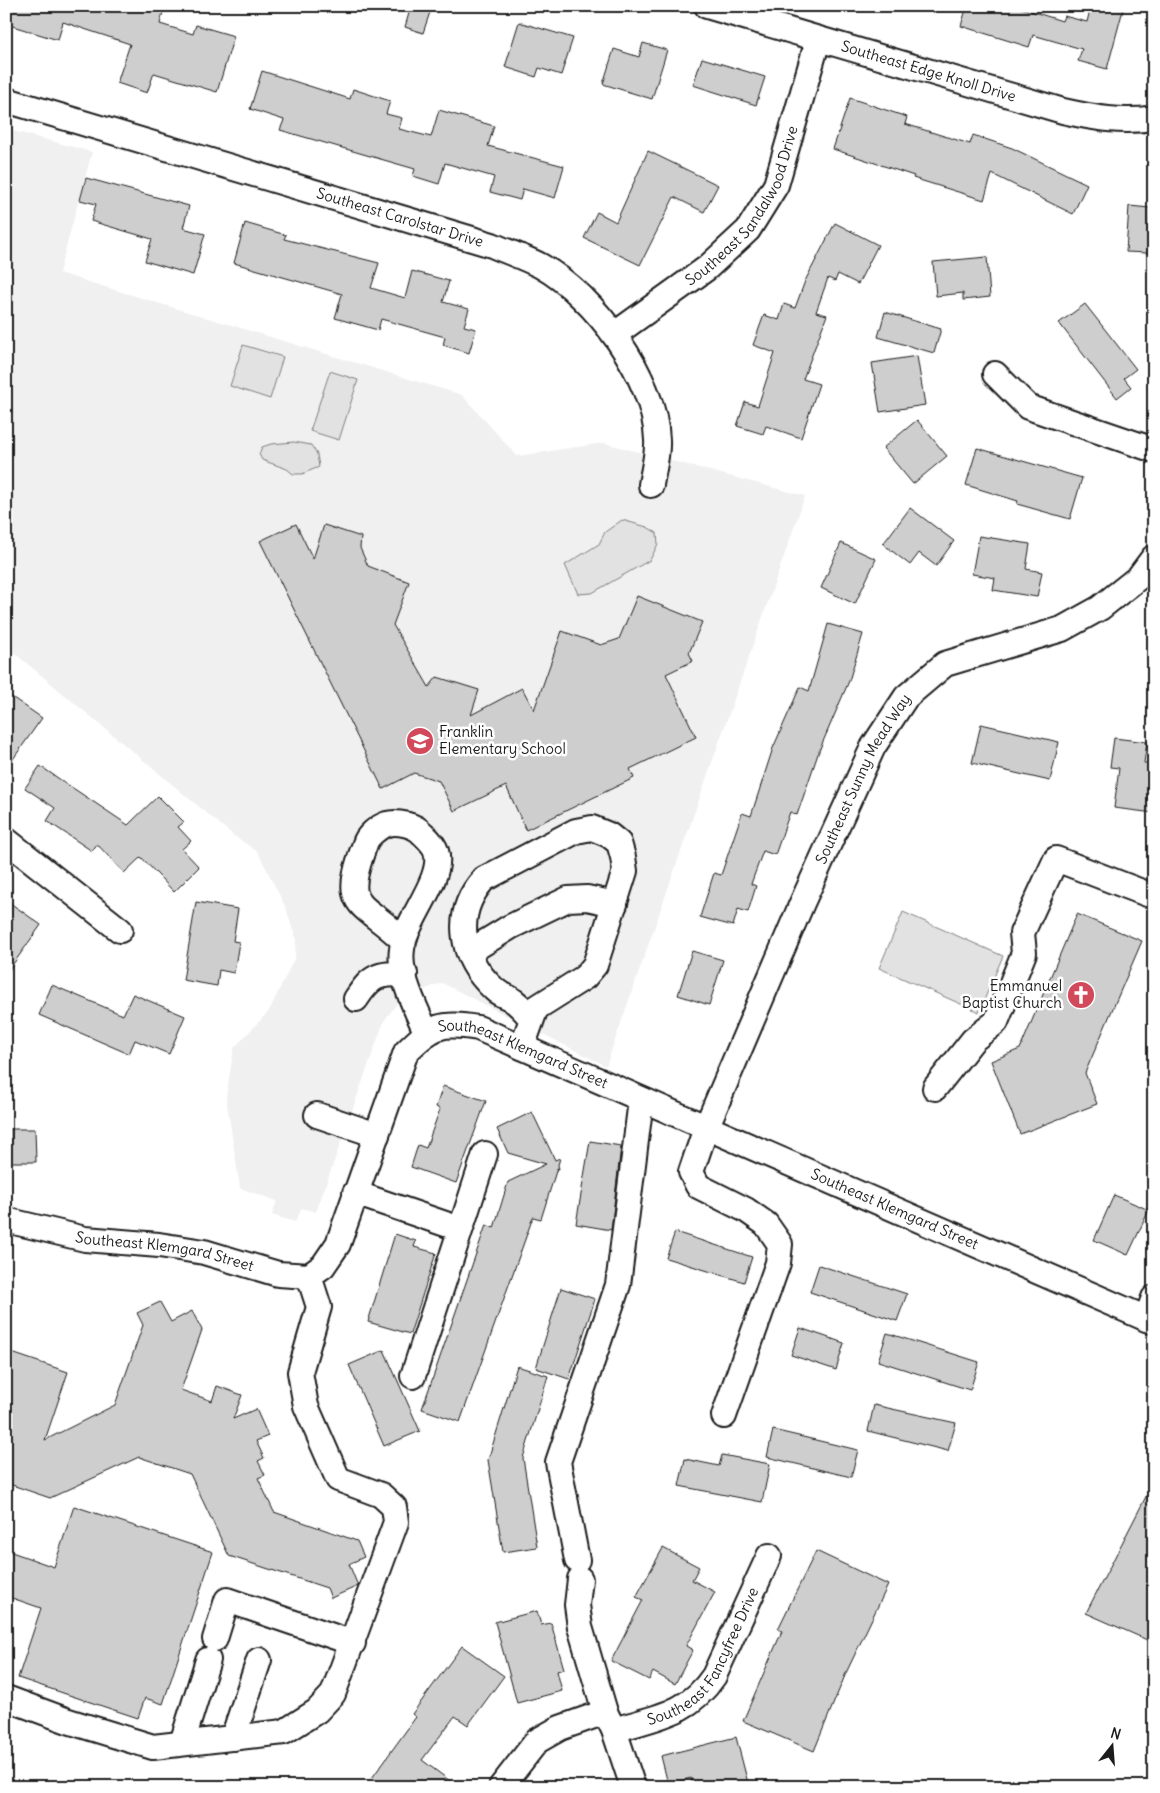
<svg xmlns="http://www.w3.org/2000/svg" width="1160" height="1793" viewBox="0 0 1160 1793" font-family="Delius,sans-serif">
<rect width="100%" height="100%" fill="#fff"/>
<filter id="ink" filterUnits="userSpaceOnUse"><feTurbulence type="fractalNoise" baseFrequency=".02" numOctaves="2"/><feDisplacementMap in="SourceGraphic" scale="10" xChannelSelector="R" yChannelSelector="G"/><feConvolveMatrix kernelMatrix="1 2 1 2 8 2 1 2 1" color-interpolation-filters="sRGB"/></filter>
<g filter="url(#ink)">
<path fill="#f0f0f0" d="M 6,129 L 92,152 L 59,273 L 462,395 L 517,456 L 604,443 L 805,496 L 606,1066 L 442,983 L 401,998 L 384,1021 L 316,1212 L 302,1208 L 295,1222 L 272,1215 L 277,1201 L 240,1188 L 226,1097 L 234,1048 L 269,1011 L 295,957 L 296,940 L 286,908 L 258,852 L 233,835 L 6,646 Z"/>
<path fill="#e2e2e2" stroke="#7f7f7f" d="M 243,345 L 283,357 L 270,399 L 230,386 Z
M 330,371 L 358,380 L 339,440 L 310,431 Z
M 294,442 L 311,445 L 317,454 L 319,467 L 302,474 L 293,474 L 287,469 L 262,460 L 259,454 L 262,447 L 271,444 Z
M 622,520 L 647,527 L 657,533 L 658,544 L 650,560 L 592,593 L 578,594 L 565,565 L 599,544 L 605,532 Z
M 903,912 L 1003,956 L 979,1012 L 879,968 Z"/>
<path fill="#cecece" stroke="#1c1c1c" d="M 6,6 L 145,6 L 163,12 L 160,24 L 193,34 L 196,25 L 234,36 L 217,92 L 154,73 L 147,93 L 117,83 L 130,44 L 63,22 L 58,40 L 6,24 Z
M 411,6 L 432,6 L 423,33 L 405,27 Z
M 967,6 L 1015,6 L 1062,21 L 1064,16 L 1087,22 L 1091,6 L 1124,6 L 1107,69 L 1078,61 L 1082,49 L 1033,35 L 1029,47 L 961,26 Z
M 519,22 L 573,38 L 561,75 L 539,68 L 536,77 L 505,67 Z
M 643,43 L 667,50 L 652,99 L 603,84 L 614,49 L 639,57 Z
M 702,58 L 765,77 L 756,105 L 693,85 Z
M 262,71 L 350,99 L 353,89 L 390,101 L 386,114 L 402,118 L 399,129 L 431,137 L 439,110 L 494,126 L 488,146 L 564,166 L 555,198 L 523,189 L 520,200 L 490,192 L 494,177 L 445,163 L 439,184 L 413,176 L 415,169 L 280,130 L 284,120 L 250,109 Z
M 850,98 L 907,117 L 905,124 L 970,144 L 973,135 L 1012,148 L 1087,184 L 1073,214 L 992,174 L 984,200 L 913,178 L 914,176 L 833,149 Z
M 648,151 L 718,185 L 704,212 L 674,197 L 640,265 L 584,238 L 597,212 L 616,222 Z
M 86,178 L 189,206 L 183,228 L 205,234 L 193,275 L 145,261 L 152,239 L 91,221 L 96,204 L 80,200 Z
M 1129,206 L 1150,208 L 1148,253 L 1126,252 Z
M 245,223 L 286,235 L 284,239 L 379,263 L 371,288 L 405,298 L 412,271 L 449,281 L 443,302 L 469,309 L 464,326 L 476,329 L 469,353 L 443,345 L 445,337 L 381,319 L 378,330 L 335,318 L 342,294 L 234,263 Z
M 835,223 L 878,245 L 858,284 L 838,274 L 835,281 L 828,278 L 816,312 L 827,315 L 803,379 L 819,384 L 801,438 L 766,426 L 763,434 L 737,426 L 745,402 L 758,406 L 775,353 L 753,345 L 764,315 L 779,320 L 784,304 L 795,308 L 805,281 Z
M 987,257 L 990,297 L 963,300 L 963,293 L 936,296 L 933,262 Z
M 1085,304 L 1136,369 L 1124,378 L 1131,387 L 1117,398 L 1059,323 Z
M 885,312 L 941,329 L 934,353 L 878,337 Z
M 917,356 L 925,405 L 880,412 L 872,363 Z
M 917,420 L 947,456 L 913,484 L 883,448 Z
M 977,448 L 1082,478 L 1070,519 L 1017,504 L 1018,501 L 966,485 Z
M 910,508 L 954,541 L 936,566 L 919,553 L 910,565 L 883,544 Z
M 296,524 L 313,559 L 324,525 L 361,537 L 360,548 L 368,566 L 409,582 L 393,625 L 429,687 L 437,677 L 479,690 L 471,715 L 522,688 L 534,710 L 562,631 L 601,645 L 619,639 L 637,596 L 702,622 L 689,653 L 693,661 L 666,674 L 696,737 L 630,769 L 634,778 L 526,830 L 506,786 L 454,811 L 439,781 L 414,773 L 383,789 L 260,541 Z
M 979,536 L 1030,544 L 1026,569 L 1042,572 L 1037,597 L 993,590 L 995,578 L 972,574 Z
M 841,543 L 876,559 L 855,604 L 821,588 Z
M 828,624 L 863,634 L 849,681 L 819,751 L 797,815 L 790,812 L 775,855 L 763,851 L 751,884 L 756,886 L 748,912 L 738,909 L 733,926 L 700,917 L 714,873 L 721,875 L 742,813 L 751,816 L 773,748 L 800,687 L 809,691 Z
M 6,693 L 42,718 L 6,769 Z
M 981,724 L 1059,742 L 1050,781 L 972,763 Z
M 1114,738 L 1147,742 L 1144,763 L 1154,764 L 1154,813 L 1114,808 L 1119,768 L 1110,767 Z
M 40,766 L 128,825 L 158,796 L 184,822 L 178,827 L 191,841 L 182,849 L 199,867 L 174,892 L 141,857 L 124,873 L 97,844 L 92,851 L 47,821 L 55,808 L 25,788 Z
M 6,900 L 41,925 L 6,974 Z
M 196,902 L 238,909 L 233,941 L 239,942 L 234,973 L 219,970 L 217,986 L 183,980 Z
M 1077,914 L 1142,941 L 1085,1073 L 1097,1104 L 1020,1134 L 991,1061 L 1020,1049 Z
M 692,951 L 723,960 L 709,1005 L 678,995 Z
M 52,985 L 123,1015 L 133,994 L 185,1016 L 169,1054 L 135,1040 L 129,1054 L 39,1015 Z
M 443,1086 L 486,1101 L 456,1183 L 411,1167 L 418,1145 L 426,1148 L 440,1109 L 436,1107 Z
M 532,1112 L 555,1160 L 560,1158 L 558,1165 L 559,1169 L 557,1168 L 541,1219 L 533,1217 L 460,1422 L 422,1409 L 486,1225 L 494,1228 L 508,1182 L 546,1164 L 508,1153 L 497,1129 Z
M 10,1129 L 35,1129 L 36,1162 L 10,1162 Z
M 590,1141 L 621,1146 L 611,1230 L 576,1224 Z
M 1114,1195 L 1149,1210 L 1128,1255 L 1094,1240 Z
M 675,1232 L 752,1257 L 744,1282 L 666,1258 Z
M 395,1234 L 416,1241 L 414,1247 L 436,1253 L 410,1334 L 368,1322 Z
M 819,1265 L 907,1294 L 897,1321 L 810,1292 Z
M 561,1288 L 595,1299 L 569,1379 L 536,1368 Z
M 160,1302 L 171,1322 L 192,1311 L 202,1330 L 181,1390 L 212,1401 L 217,1386 L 242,1395 L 233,1419 L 256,1409 L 268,1436 L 256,1441 L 264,1458 L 258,1461 L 265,1475 L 258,1478 L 274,1512 L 357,1541 L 364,1557 L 349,1564 L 358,1586 L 331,1598 L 327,1588 L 229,1556 L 190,1474 L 139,1457 L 50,1498 L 6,1483 L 6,1351 L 68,1372 L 45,1440 L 115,1405 L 143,1325 L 137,1313 Z
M 800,1328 L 844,1343 L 836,1370 L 791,1355 Z
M 887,1333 L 979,1362 L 970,1390 L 878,1361 Z
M 384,1350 L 420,1431 L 384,1446 L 349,1365 Z
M 517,1366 L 548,1376 L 523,1458 L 537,1547 L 503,1552 L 488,1460 Z
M 874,1405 L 956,1423 L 948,1451 L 868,1431 Z
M 773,1430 L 858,1450 L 851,1477 L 767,1457 Z
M 722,1455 L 770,1464 L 762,1502 L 679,1486 L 685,1459 L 719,1466 Z
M 1154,1481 L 1154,1643 L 1086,1613 Z
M 74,1506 L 213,1552 L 163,1704 L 145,1698 L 138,1718 L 18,1678 L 41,1608 L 6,1596 L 6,1550 L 54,1567 Z
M 663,1548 L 699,1567 L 692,1580 L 715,1592 L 686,1646 L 693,1650 L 675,1684 L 653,1672 L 649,1680 L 611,1661 L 643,1600 L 636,1597 Z
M 816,1551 L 888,1585 L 846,1673 L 814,1751 L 743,1721 L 782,1631 L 778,1629 Z
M 537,1611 L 541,1625 L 551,1623 L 564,1669 L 557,1671 L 562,1691 L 517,1703 L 495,1622 Z
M 462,1646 L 504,1676 L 468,1725 L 455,1716 L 422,1760 L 458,1787 L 383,1787 L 372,1778 L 416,1717 L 412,1714 Z
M 736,1737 L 749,1787 L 693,1787 L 691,1778 L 668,1784 L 661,1756 Z"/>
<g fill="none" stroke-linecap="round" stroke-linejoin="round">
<defs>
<g id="minor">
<path id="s1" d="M 707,6 L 1063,111 C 1094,118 1122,123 1154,118"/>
<path id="s2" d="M 6,100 L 492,245 C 508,252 526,258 541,266 C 595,296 655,378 657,440 C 658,455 653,471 651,485"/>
<path id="s3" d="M 615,334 L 707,268 L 748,230 L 776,185 L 818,40"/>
<path d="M 995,374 L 1028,407 L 1154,450"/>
<path d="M 6,840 L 120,930"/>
<path d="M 404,941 C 361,899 340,911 365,844 C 367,836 378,827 387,824 C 397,821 415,825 422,833 C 427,838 434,844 436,851 C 445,878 405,920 402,949 C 398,976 416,1008 426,1032"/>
<path d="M 469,952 L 510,927 L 568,899 L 587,898 L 615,904"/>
<path d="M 356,999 C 372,975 377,974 405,974"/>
<path d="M 522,1047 L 536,1008 L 585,977 L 595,965 L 625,871 L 623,857 L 619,843 L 609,835 L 592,828 L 576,831 L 484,879 C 452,914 461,959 494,989 C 499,994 506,996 511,999 C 519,1004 525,1011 531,1018"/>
<path d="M 935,1088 L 973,1040 L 996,1022 L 1024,953 L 1022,933 L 1056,859 L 1147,894"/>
<path d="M 317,1115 L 377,1135"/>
<path d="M 355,1193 L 460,1229"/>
<path id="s4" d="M 6,1220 L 85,1239 L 159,1245 L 204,1252 L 278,1274 L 309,1276 L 323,1266 L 338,1244 L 406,1052 C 433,1025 441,1022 478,1028 L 1154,1322"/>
<path d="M 1146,1319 L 1154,1298"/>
<path d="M 413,1376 L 485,1154"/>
<path id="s5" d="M 724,1416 L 778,1263 L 780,1244 L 766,1224 L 746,1210 L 698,1186 L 691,1172 L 706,1128 L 802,903 L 873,747 L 906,697 L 945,664 L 1062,629 L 1100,608 L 1139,577 L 1154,557"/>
<path d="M 577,1560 L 558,1462 L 618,1285 L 641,1100"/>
<path d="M 580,1579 L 577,1605 L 580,1627 L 605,1712 L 614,1730 L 633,1787"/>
<path d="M 215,1639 L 227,1600 L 353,1643"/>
<path d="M 6,1698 L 68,1721 L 153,1747 L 284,1732 L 317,1711 L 333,1694 L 396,1522 L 394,1507 L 381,1495 L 338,1479 L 306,1406 L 300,1372 L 319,1307 L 309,1276"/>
<path id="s6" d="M 614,1730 C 656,1717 688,1715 714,1676 L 769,1556"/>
<path d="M 233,1738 L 259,1660"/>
<path d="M 182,1743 L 208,1660"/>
<path d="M 501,1787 L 537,1741 L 560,1728 L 605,1712"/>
</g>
</defs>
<use href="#minor" stroke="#1c1c1c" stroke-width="28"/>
<use href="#minor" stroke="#fff" stroke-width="24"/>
</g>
</g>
<defs>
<symbol id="school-disc" viewBox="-11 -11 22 22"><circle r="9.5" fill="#d1495b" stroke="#fff"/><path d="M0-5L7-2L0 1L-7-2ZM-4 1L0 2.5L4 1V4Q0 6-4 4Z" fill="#fff"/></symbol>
<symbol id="church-disc" viewBox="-11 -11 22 22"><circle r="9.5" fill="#d1495b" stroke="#fff"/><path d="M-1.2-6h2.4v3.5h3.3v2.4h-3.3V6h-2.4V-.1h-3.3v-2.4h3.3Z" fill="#fff"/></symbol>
</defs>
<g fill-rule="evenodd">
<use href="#school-disc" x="404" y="725" width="32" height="32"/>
<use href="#church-disc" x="1065" y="979" width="32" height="32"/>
</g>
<g text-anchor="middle" stroke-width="5" stroke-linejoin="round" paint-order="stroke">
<g font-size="15" fill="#1c1c1c" stroke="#fff">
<text dy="5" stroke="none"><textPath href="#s1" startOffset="231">Southeast Edge Knoll Drive</textPath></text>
<text dy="5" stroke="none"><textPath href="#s3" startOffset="186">Southeast Sandalwood Drive</textPath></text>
<text dy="5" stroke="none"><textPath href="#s2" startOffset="411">Southeast Carolstar Drive</textPath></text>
<text dy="5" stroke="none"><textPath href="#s5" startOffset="729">Southeast Sunny Mead Way</textPath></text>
<text dy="5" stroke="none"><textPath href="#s4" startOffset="688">Southeast Klemgard Street</textPath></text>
<text dy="5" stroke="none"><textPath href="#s4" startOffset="1092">Southeast Klemgard Street</textPath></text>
<text dy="5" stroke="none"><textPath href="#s4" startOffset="162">Southeast Klemgard Street</textPath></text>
<text dy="5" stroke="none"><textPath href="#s6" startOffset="124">Southeast Fancyfree Drive</textPath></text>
</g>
<g font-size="15" fill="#1c1c1c" stroke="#fff" text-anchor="start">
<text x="439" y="737">Franklin<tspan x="439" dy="17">Elementary School</tspan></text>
<text x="1062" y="991" text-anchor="end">Emmanuel<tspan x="1062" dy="17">Baptist Church</tspan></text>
</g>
</g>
<rect width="1160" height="1793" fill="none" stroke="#fff" stroke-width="25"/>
<rect x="12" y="12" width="1135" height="1768" fill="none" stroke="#1c1c1c" stroke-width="2" filter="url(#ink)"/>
<g transform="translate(1112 1746) rotate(17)" stroke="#ffffff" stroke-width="4" paint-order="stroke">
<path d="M0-4L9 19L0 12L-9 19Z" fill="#1c1c1c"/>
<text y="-8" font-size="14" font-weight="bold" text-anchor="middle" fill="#1c1c1c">N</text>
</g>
</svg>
